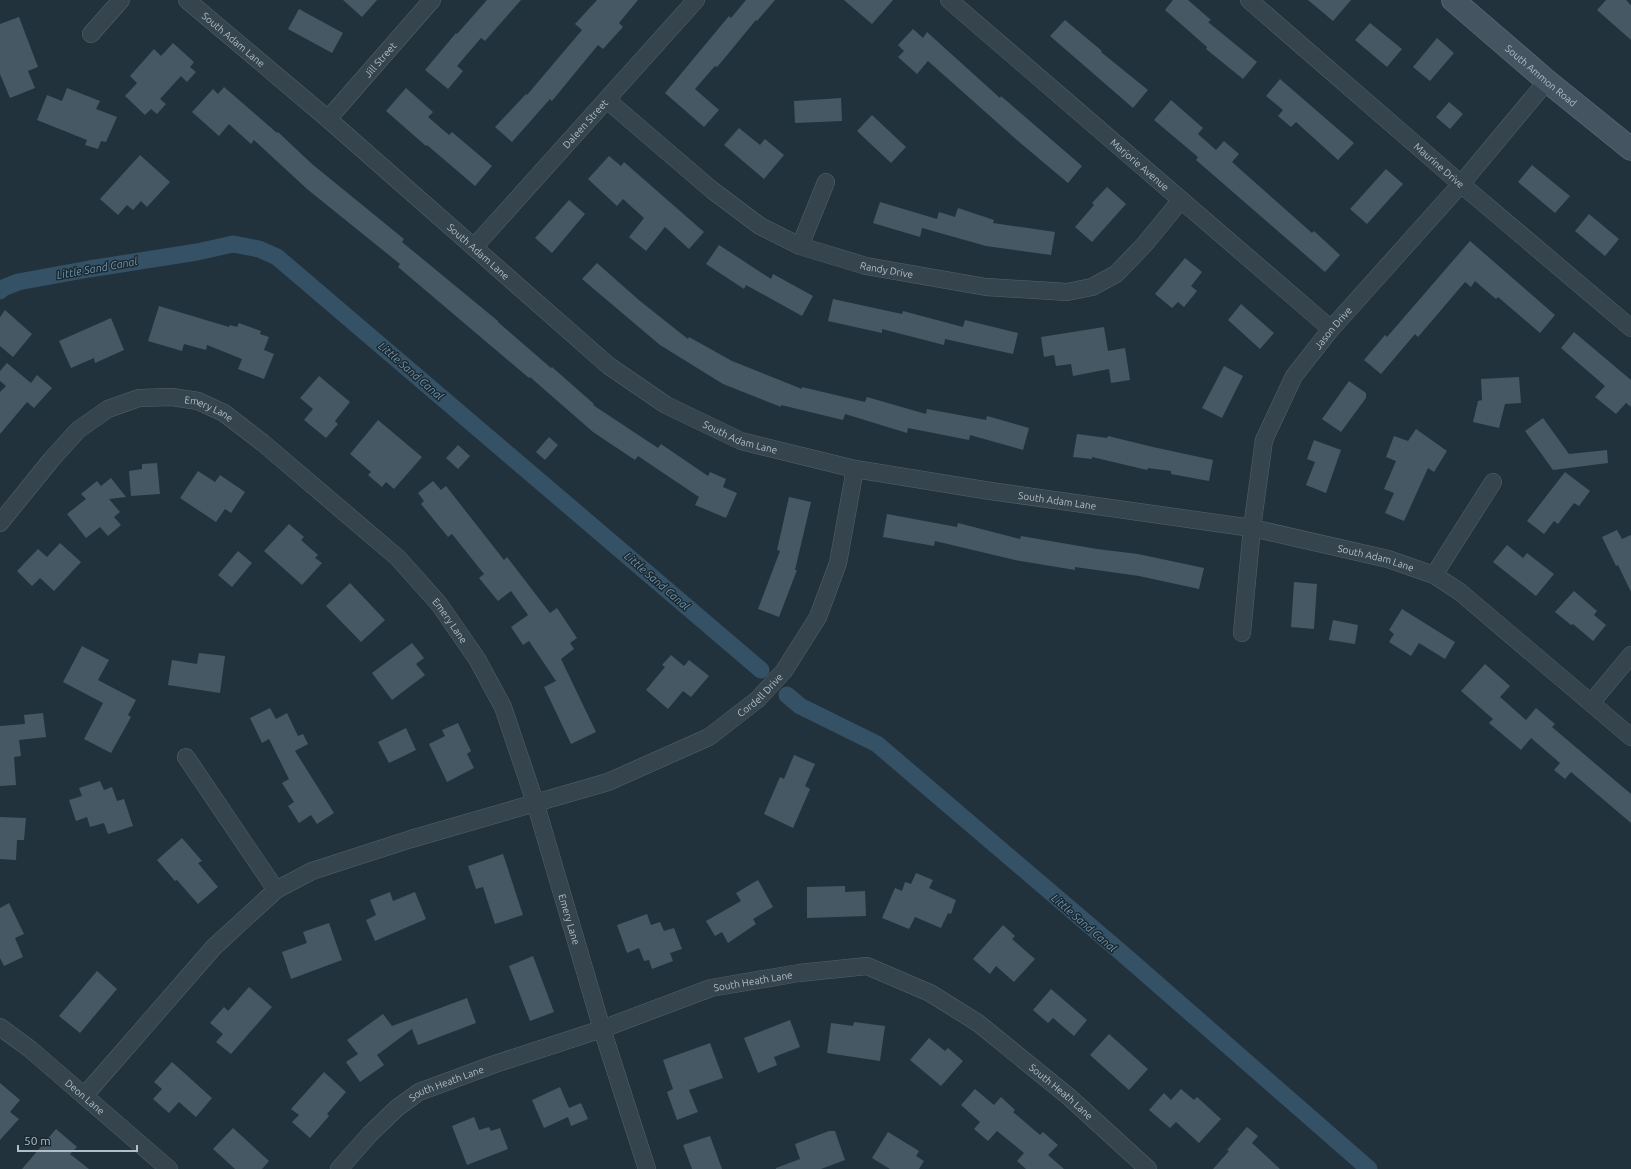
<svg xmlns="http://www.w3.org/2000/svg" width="1631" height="1169" viewBox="0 0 1631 1169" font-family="Ubuntu,sans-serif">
<rect width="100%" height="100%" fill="#22323d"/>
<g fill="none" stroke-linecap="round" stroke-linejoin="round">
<path stroke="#355165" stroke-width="17" d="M 0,291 L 3,288 L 18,282 L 89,269 L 197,252 L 233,244 L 259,249 L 277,257 L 761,670
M 787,695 L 800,706 L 877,744 L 1123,954 L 1369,1169"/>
</g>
<path fill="#465863" d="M 343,0 L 377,0 L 362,17 Z
M 487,0 L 521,0 L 485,41 L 481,38 L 457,66 L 463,71 L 448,89 L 425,70 L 456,33 L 457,34 Z
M 597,0 L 638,0 L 619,23 L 623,27 L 603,49 L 598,45 L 552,101 L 550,99 L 512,142 L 495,127 L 526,94 L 527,95 L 582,30 L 575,24 Z
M 746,0 L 775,0 L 757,21 L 756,20 L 723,60 L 717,67 L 715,66 L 695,89 L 719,110 L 704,127 L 665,93 L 729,16 L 731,18 Z
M 844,0 L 893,0 L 872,24 Z
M 1173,0 L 1188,0 L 1211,20 L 1208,22 L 1257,62 L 1243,79 L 1206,49 L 1207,47 L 1165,10 Z
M 1308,0 L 1351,0 L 1333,21 Z
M 1606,0 L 1626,0 L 1631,5 L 1631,40 L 1597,10 Z
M 299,9 L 343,33 L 332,53 L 288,29 Z
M 19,17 L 38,67 L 28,71 L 35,88 L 10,98 L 0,74 L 0,24 Z
M 1065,20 L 1102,51 L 1101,52 L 1148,90 L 1133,108 L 1050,36 Z
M 1370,23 L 1402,49 L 1387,67 L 1355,40 Z
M 913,29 L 923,38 L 927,32 L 1000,98 L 1001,96 L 1082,166 L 1068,183 L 1018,141 L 928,61 L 917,74 L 898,57 L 904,51 L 898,45 Z
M 1437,38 L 1454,53 L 1430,81 L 1413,67 Z
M 173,43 L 194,62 L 190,67 L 196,72 L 187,82 L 181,76 L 160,99 L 166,104 L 157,114 L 151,109 L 145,115 L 125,96 L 137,83 L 130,76 L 154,49 L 161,56 Z
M 1280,79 L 1354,143 L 1338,160 L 1296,122 L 1291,127 L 1278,116 L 1283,110 L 1266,96 Z
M 224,87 L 277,133 L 278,132 L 312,164 L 404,239 L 402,242 L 498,321 L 498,322 L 551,368 L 552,367 L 594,404 L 593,405 L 658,448 L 661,444 L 708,476 L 710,472 L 726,479 L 723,487 L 737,493 L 726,518 L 695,505 L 699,497 L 638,456 L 635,460 L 593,432 L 530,377 L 529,378 L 398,267 L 400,264 L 307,189 L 254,140 L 251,144 L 229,124 L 219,136 L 192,112 L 213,89 L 218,94 Z
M 67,88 L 100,101 L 96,109 L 117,117 L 106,142 L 101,141 L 98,149 L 85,145 L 87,140 L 37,120 L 47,95 L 62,101 Z
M 406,88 L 433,112 L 428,117 L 449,135 L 452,132 L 492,166 L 475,186 L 427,145 L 426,146 L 386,111 Z
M 841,98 L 842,121 L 795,123 L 794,101 Z
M 1171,100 L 1203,128 L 1198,134 L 1216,150 L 1224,141 L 1239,154 L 1232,162 L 1312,233 L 1314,231 L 1340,255 L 1325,272 L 1196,160 L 1198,157 L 1154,120 Z
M 1449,102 L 1463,114 L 1450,129 L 1436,117 Z
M 872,115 L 906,147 L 891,163 L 857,131 Z
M 739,128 L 760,145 L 765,139 L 784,155 L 764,179 L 724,145 Z
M 140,155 L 170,182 L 147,207 L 141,201 L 133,210 L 127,205 L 118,215 L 100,199 Z
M 609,156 L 621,166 L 624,162 L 704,232 L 689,249 L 665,227 L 646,251 L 629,237 L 644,218 L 623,199 L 617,206 L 588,179 Z
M 1532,165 L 1570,196 L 1555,213 L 1518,182 Z
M 1386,169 L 1403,184 L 1367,224 L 1350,209 Z
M 1107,187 L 1126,204 L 1092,242 L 1075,227 L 1094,205 L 1092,203 Z
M 569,200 L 585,214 L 552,253 L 535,238 Z
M 880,202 L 937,219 L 939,212 L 955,217 L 958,208 L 994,220 L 993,223 L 1055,232 L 1051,255 L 986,246 L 922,228 L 920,237 L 873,223 Z
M 1589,214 L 1619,239 L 1605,256 L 1575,231 Z
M 1470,241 L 1555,315 L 1540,333 L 1498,297 L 1496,299 L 1475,281 L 1471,287 L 1465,282 L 1418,337 L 1415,334 L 1381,374 L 1364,360 L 1385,335 L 1387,337 Z
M 719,245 L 771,279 L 773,274 L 813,296 L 802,316 L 746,285 L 744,289 L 706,264 Z
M 1185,258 L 1202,272 L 1191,286 L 1197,291 L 1184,307 L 1178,302 L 1172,308 L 1155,294 Z
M 597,263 L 640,301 L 688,339 L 689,337 L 732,361 L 802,389 L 802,387 L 865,402 L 867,397 L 926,414 L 927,409 L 986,420 L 987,416 L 1029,428 L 1023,450 L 970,435 L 969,440 L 908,428 L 907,433 L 845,414 L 843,420 L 781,405 L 781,407 L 723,384 L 660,345 L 582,279 Z
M 833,299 L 902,314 L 903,311 L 963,327 L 965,320 L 1018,333 L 1013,354 L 945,339 L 944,345 L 882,329 L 882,333 L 828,321 Z
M 1241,304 L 1274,333 L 1260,349 L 1228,320 Z
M 159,306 L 229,327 L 230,325 L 237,327 L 239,323 L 261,331 L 260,334 L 269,337 L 264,350 L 274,354 L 264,379 L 238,369 L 242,359 L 207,345 L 206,350 L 184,344 L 182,351 L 148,341 Z
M 5,310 L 32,334 L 13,357 L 0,346 L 0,317 Z
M 111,318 L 124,350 L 95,363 L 94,358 L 71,368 L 59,341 Z
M 1104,327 L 1108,351 L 1125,348 L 1130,380 L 1111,383 L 1109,369 L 1073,376 L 1071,364 L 1056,366 L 1054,355 L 1044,357 L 1041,337 Z
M 1574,332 L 1631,380 L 1631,407 L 1626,403 L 1616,414 L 1595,397 L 1605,386 L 1561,348 Z
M 7,363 L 31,383 L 37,375 L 52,388 L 34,408 L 27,402 L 0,434 L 0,392 L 6,386 L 0,381 L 0,371 Z
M 1224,366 L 1243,376 L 1222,418 L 1202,408 Z
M 319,376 L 350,402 L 335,421 L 338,424 L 326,438 L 304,420 L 313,409 L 300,398 Z
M 1519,377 L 1521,403 L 1505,404 L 1499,428 L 1473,422 L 1478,401 L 1482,400 L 1481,379 Z
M 1349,381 L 1366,393 L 1366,398 L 1341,432 L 1322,419 Z
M 1543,418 L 1569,454 L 1607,450 L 1608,463 L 1553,470 L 1525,431 Z
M 378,420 L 422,457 L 394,489 L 386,482 L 382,487 L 368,475 L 371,472 L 350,454 Z
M 1416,429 L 1447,451 L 1434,472 L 1428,468 L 1404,521 L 1385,513 L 1394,493 L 1384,489 L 1396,461 L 1386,457 L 1394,436 L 1408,441 Z
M 1077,434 L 1107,438 L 1108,436 L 1153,447 L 1213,460 L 1209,481 L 1171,474 L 1171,471 L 1148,468 L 1147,470 L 1092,457 L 1092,459 L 1073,457 Z
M 549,437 L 558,445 L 545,460 L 536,452 Z
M 1314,440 L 1341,450 L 1326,493 L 1306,485 L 1315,462 L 1307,459 Z
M 458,445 L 470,456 L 458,469 L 446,458 Z
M 157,463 L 160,494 L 131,496 L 129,471 L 142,469 L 142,464 Z
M 198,471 L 215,482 L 220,475 L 245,492 L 231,513 L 225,509 L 216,522 L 180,498 Z
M 1565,472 L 1590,491 L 1579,506 L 1574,503 L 1558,524 L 1554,521 L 1544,534 L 1527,521 Z
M 111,478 L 126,497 L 109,499 L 120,512 L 114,517 L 121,525 L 108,536 L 100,527 L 86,538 L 67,514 L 86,499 L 81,494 L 97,481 L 101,486 Z
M 433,481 L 441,490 L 446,486 L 504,560 L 507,557 L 550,613 L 557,608 L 577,638 L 570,643 L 574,649 L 561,659 L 596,732 L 571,744 L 544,687 L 556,681 L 529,641 L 523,645 L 511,627 L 528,615 L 511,591 L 498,601 L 479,578 L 484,574 L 452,534 L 448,537 L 421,504 L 424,501 L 418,493 Z
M 789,497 L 811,502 L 795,570 L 797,570 L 779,617 L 758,609 L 780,551 L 777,550 Z
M 887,514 L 957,527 L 958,523 L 1020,539 L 1021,536 L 1097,549 L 1138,554 L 1204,568 L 1199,589 L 1139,576 L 1075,567 L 1075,570 L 1015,560 L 935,541 L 934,546 L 883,537 Z
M 289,524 L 304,537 L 301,540 L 318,555 L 315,558 L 322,563 L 302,585 L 264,551 Z
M 1617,530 L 1622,539 L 1631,535 L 1631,592 L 1618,565 L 1616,566 L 1602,537 Z
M 60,543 L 81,562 L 54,591 L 40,578 L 32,586 L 17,571 L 38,549 L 47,557 Z
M 1507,545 L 1523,558 L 1527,553 L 1554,574 L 1536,596 L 1493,562 Z
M 238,551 L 252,563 L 232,587 L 218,575 Z
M 1294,582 L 1317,584 L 1314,629 L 1291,627 Z
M 350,583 L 385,620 L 361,642 L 326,606 Z
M 1574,591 L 1597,611 L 1594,615 L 1606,625 L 1593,641 L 1573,624 L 1571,625 L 1555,612 Z
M 1402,609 L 1455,642 L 1445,659 L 1419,643 L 1411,656 L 1389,642 L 1394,634 L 1389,630 Z
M 1333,620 L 1358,625 L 1355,644 L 1329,640 Z
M 412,643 L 424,658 L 416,664 L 425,675 L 392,700 L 372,673 Z
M 82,646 L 109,660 L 98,680 L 136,700 L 128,715 L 131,717 L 111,753 L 84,739 L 103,703 L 63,682 Z
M 199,653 L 225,656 L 220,693 L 168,685 L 172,660 L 197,664 Z
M 671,655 L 684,666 L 689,660 L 709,676 L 691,697 L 683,691 L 668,709 L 646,690 L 665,667 L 662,665 Z
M 1485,664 L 1510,686 L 1500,697 L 1526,720 L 1536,708 L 1555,724 L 1552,727 L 1631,794 L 1631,823 L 1571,772 L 1565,779 L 1554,770 L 1560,763 L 1531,738 L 1521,750 L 1489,723 L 1493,719 L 1461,691 Z
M 270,708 L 276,719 L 287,713 L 298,736 L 303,734 L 308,744 L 295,751 L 334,813 L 317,824 L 311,815 L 299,823 L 288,806 L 294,802 L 282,783 L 289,779 L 269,739 L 262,743 L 250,718 Z
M 43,713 L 46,737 L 19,740 L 21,756 L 14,757 L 16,785 L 0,786 L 0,726 L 25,724 L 24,715 Z
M 458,723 L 471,751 L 467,754 L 474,768 L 447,782 L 429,744 L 445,736 L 442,730 Z
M 406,728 L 416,750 L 389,763 L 378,742 Z
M 794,755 L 815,764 L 805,786 L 810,789 L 793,828 L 764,814 L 780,777 L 784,779 Z
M 100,781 L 104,790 L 112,787 L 117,801 L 124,799 L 133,826 L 108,834 L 104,823 L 90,827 L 87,817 L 76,821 L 69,800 L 82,796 L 79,788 Z
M 0,817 L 26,818 L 24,840 L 17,840 L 16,860 L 0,859 Z
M 182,838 L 202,861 L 198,863 L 218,887 L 198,904 L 177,880 L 175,881 L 157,860 Z
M 503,854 L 523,915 L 495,924 L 483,887 L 476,889 L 468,866 Z
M 916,873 L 933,880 L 929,888 L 956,900 L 951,914 L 948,913 L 941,928 L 915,917 L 909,929 L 882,918 L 895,888 L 902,891 L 905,882 L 911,884 Z
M 758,880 L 773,907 L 753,919 L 756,924 L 728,943 L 722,932 L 715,936 L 706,921 L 741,901 L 736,893 Z
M 845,886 L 845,892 L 865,891 L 866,916 L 807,918 L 807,887 Z
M 390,892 L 393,901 L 415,892 L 426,919 L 375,941 L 366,920 L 376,915 L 370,900 Z
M 9,903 L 24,934 L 15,938 L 23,957 L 4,966 L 0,958 L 0,908 Z
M 647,914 L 651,925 L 660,922 L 664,931 L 674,928 L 682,949 L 670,953 L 673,961 L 652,969 L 649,960 L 644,961 L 639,948 L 627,953 L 617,925 Z
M 329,923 L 342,960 L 291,979 L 282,952 L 307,943 L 303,932 Z
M 1003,925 L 1015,936 L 1012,939 L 1035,959 L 1014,982 L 996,966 L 990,974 L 973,959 Z
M 533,956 L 554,1012 L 530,1021 L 509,966 Z
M 97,971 L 117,989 L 80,1033 L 59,1016 Z
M 249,987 L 272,1007 L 231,1054 L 216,1042 L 223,1034 L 210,1023 L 224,1007 L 228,1011 Z
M 1051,989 L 1087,1020 L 1074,1036 L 1053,1018 L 1048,1023 L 1033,1010 Z
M 467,998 L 476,1023 L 418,1045 L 412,1029 L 377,1055 L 384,1065 L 360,1082 L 346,1062 L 358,1054 L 347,1040 L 383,1014 L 392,1026 Z
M 790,1020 L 800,1047 L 774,1057 L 777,1065 L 758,1073 L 744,1038 Z
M 854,1022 L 885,1026 L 880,1061 L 827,1053 L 831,1023 L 853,1026 Z
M 1109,1034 L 1148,1069 L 1129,1090 L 1090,1055 Z
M 929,1038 L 945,1051 L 948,1048 L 963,1061 L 941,1086 L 910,1060 Z
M 710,1043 L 723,1078 L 689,1090 L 698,1112 L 677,1120 L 667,1092 L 673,1089 L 663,1060 Z
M 172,1062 L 212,1098 L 196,1117 L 179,1102 L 169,1113 L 153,1099 L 162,1089 L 154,1082 Z
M 324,1072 L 346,1092 L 327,1114 L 329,1116 L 310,1138 L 292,1122 L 299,1115 L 291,1109 Z
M 0,1083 L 20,1100 L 10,1112 L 19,1119 L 0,1140 Z
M 560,1087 L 569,1108 L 581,1103 L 588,1119 L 571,1126 L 568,1117 L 544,1128 L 532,1100 Z
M 975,1089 L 994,1105 L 1001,1097 L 1015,1110 L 1013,1112 L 1040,1135 L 1043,1132 L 1058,1145 L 1048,1155 L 1064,1169 L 1026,1169 L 1017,1161 L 1024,1153 L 997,1131 L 988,1141 L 974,1129 L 980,1122 L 961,1105 Z
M 1181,1089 L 1194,1100 L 1197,1097 L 1221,1119 L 1199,1143 L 1176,1122 L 1170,1128 L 1149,1110 L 1164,1093 L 1171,1100 Z
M 474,1117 L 479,1130 L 489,1127 L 491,1131 L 500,1128 L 508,1149 L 467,1165 L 452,1126 Z
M 1247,1127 L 1258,1136 L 1252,1143 L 1280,1169 L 1213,1169 L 1229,1151 L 1227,1150 Z
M 233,1128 L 269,1161 L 262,1169 L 235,1169 L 213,1149 Z
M 56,1129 L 77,1147 L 70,1154 L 89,1169 L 22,1169 Z
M 829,1131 L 835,1131 L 845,1160 L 821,1169 L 776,1169 L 776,1168 L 800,1159 L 795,1144 Z
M 888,1132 L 919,1151 L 916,1156 L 924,1161 L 919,1169 L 890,1169 L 872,1158 Z
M 710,1136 L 722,1169 L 692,1169 L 683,1145 Z"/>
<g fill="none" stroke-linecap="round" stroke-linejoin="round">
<defs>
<g id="street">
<path id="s1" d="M 187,0 L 328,119 L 609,366 L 666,405 L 741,441 L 855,469 L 984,490 L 1252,528 L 1388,559 L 1434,575 L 1460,592 L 1631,737"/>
<path id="s2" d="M 949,0 L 1331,329"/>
<path id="s3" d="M 1249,0 L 1461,184 L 1631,328"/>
<path d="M 91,34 L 121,0"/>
<path id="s4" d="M 607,100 L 712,190 L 760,226 L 800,246 L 866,266 L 986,287 L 1067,292 L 1092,287 L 1116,274 L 1144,245 L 1181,200"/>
<path id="s5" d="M 328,119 L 432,0"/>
<path d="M 800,246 L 826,182"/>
<path id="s6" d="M 474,247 L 696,0"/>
<path id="s7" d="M 0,523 L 51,460 L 78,430 L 108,409 L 139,398 L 172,397 L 198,401 L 224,413 L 263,443 L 398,558 L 439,604 L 477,659 L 503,707 L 535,802 L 602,1029 L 647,1169"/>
<path d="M 1434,575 L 1493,482"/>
<path id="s8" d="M 1242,633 L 1252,528 L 1264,440 L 1294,376 L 1331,329 L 1461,184 L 1547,81"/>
<path d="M 1591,703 L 1631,655"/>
<path d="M 186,757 L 276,890"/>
<path id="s9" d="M 0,1027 L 30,1049 L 169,1169"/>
<path id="s10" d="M 85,1095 L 214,947 L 276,890 L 312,871 L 411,839 L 608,782 L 709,737 L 758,699 L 784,671 L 818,617 L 838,563 L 855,469"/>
<path id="s11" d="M 339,1169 L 370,1134 L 397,1108 L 419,1092 L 495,1064 L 602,1029 L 711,988 L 799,973 L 867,966 L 930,993 L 978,1023 L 1068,1096 L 1148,1169"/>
</g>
<g id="secondary">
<path id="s12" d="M 1453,0 L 1547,81 L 1631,149"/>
</g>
</defs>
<use href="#street" stroke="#54626b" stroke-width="18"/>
<use href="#secondary" stroke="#54626b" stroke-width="24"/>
<use href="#street" stroke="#36444d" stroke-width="17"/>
<use href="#secondary" stroke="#445460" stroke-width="22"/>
</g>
<g text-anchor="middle" stroke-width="3" stroke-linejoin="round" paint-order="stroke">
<g font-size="10" fill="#b2bfc8" stroke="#1b2932">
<text dy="4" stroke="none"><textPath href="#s1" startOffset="61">South Adam Lane</textPath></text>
<text dy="4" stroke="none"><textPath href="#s5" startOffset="79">Jill Street</textPath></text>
<text dy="4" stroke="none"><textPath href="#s12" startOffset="116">South Ammon Road</textPath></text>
<text dy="4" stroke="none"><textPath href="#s6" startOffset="166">Daleen Street</textPath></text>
<text dy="4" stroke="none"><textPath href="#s2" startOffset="252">Marjorie Avenue</textPath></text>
<text dy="4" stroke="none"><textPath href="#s3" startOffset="252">Maurine Drive</textPath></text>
<text dy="4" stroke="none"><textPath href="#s1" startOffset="385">South Adam Lane</textPath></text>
<text dy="4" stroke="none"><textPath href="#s4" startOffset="333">Randy Drive</textPath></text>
<text dy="4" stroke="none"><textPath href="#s8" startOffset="327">Jason Drive</textPath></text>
<text dy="4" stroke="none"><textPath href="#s7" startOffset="263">Emery Lane</textPath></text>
<text dy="4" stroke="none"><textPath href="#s1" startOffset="709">South Adam Lane</textPath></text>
<text dy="4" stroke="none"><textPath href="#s1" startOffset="1033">South Adam Lane</textPath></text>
<text dy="4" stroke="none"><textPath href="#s1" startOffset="1357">South Adam Lane</textPath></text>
<text dy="4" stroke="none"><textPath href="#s7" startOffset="587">Emery Lane</textPath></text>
<text dy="4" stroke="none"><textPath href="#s10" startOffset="807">Cordell Drive</textPath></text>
<text dy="4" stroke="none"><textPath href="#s7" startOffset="911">Emery Lane</textPath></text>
<text dy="4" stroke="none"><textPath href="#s11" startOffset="464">South Heath Lane</textPath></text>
<text dy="4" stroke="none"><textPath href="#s11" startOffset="140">South Heath Lane</textPath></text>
<text dy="4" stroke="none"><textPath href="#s11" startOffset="812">South Heath Lane</textPath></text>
<text dy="4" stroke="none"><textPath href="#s9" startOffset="110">Deon Lane</textPath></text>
</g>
<g font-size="11" font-style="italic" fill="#7196ad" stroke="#1b2932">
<text transform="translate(97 268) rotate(-10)" y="4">Little Sand Canal</text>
<text transform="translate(411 371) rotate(41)" y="4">Little Sand Canal</text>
<text transform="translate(657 581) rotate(41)" y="4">Little Sand Canal</text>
<text transform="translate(1084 923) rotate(41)" y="4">Little Sand Canal</text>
</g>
</g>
<path d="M18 1145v6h119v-6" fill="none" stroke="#b2bfc8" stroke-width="2"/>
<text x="24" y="1145" font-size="12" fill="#b2bfc8" stroke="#1b2932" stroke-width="3" paint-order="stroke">50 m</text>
</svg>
